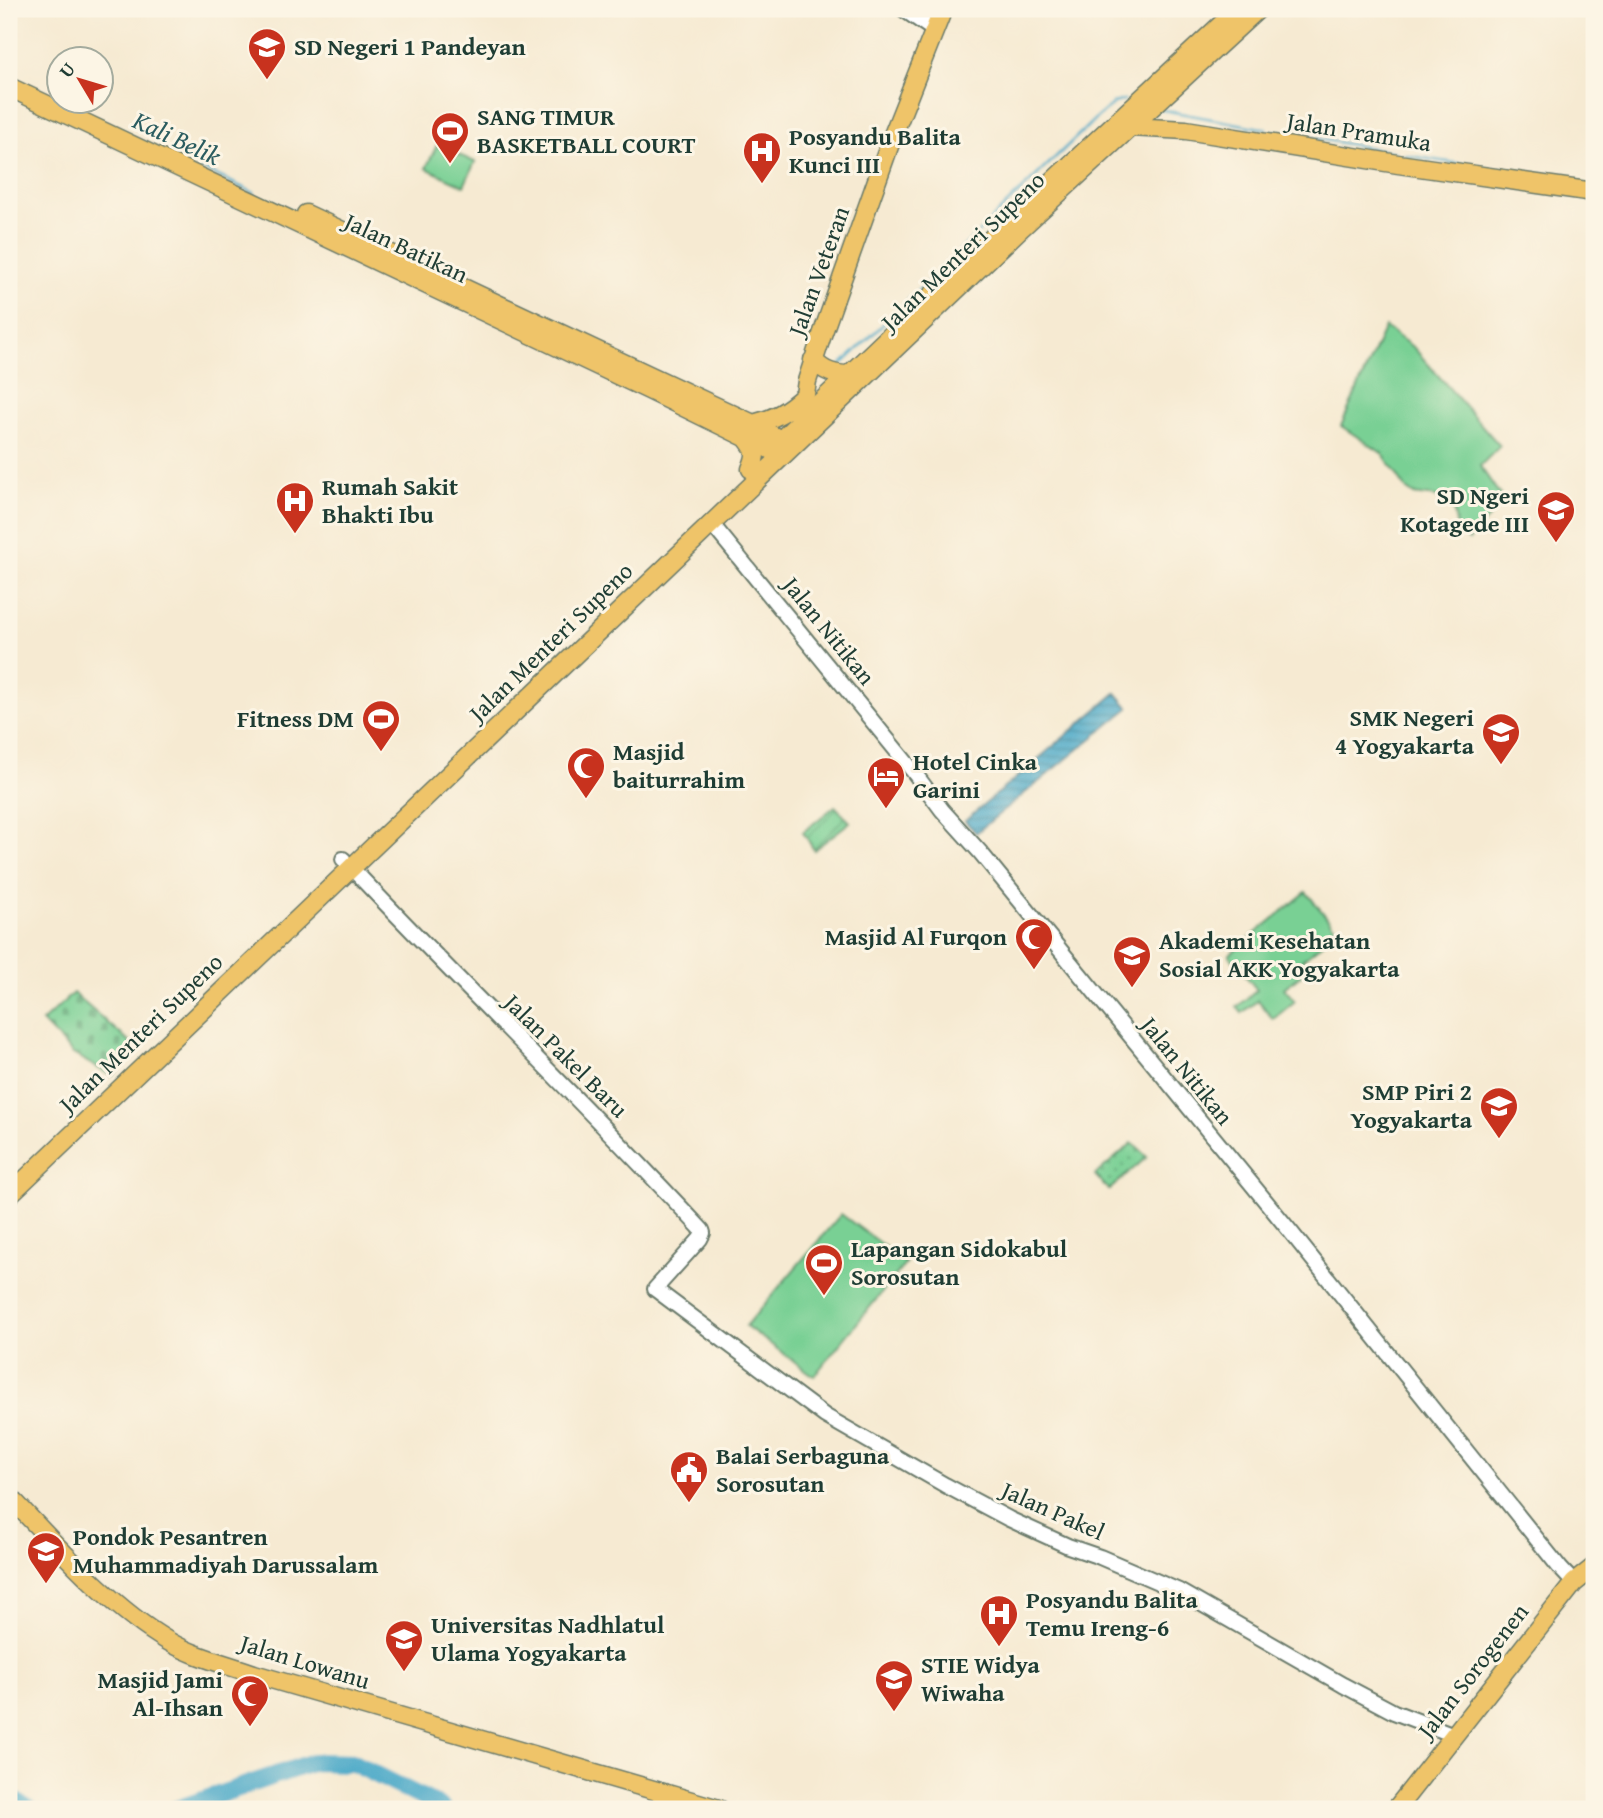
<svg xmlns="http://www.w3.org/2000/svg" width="1603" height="1818" viewBox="0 0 1603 1818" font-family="'Gentium Book Plus',serif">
<defs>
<pattern id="grass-dots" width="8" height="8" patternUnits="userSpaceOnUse" patternTransform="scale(1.75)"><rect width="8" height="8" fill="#79d094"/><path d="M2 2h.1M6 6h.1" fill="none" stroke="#63aa7a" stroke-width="1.8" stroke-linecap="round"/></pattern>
<pattern id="cemetery-stones" width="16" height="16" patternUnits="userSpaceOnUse" patternTransform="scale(1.75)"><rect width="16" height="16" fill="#79d094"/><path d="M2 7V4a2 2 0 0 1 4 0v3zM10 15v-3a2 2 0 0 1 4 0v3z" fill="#63aa7a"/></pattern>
<pattern id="garden-furrows" width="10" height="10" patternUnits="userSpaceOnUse" patternTransform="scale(1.75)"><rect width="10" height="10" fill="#79d094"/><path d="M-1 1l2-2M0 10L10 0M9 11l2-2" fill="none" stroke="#63aa7a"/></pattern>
<pattern id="water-rules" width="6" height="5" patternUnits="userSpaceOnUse" patternTransform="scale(1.75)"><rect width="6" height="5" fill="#48a8c8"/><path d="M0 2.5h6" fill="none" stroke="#3b8aa3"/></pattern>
</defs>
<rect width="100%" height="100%" fill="#fcf5e5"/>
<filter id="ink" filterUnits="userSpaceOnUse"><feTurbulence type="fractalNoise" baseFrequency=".0143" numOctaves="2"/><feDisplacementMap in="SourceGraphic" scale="14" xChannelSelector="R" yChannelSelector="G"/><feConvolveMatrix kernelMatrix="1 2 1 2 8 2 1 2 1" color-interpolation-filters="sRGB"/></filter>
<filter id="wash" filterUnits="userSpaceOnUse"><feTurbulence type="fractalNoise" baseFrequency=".00686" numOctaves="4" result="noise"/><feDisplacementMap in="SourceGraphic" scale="28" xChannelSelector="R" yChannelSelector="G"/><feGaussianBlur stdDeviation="1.57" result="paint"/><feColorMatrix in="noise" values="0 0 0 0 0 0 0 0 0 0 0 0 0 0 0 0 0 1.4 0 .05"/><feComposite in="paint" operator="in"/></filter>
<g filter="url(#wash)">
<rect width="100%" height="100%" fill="#f6ead2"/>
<path fill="url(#grass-dots)" stroke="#4c8664" stroke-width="2" d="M 1132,1143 L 1147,1157 L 1109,1190 L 1095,1175 Z"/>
<path fill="url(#cemetery-stones)" stroke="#4c8664" stroke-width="2" d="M 73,993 L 139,1050 L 112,1076 L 73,1054 L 42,1022 Z"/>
<path fill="#79d094" stroke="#4c8664" stroke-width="2" d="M 437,145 L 475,162 L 464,186 L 426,168 Z
M 1385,327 L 1414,348 L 1500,446 L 1480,466 L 1504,501 L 1469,540 L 1457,529 L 1453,507 L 1436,497 L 1413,494 L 1407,490 L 1383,454 L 1341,426 Z
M 1306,892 L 1338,931 L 1302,960 L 1308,969 L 1284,988 L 1295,1001 L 1273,1019 L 1258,1000 L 1242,1013 L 1237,1007 L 1257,990 L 1229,955 Z
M 841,1214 L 906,1263 L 814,1376 L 746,1326 Z"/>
<path fill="url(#garden-furrows)" stroke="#4c8664" stroke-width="2" d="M 835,806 L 850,822 L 814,850 L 803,832 Z"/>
<path fill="url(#water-rules)" stroke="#34727e" stroke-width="2" d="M 1116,693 L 1129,708 L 976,833 L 965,821 Z"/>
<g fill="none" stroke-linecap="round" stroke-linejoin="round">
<path stroke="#48a8c8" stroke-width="2.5" d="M 1158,109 L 1266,129
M 1273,131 L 1394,152
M 1404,155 L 1473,166
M 199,167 L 254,193
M 274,202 L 299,215
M 839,367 L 1095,119 L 1114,103 L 1124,100"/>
<path stroke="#48a8c8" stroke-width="18" d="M 9,1798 L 28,1809
M 177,1809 L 314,1762 L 353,1763 L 439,1806 L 443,1809"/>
</g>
</g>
<g filter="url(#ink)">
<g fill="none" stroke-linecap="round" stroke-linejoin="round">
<defs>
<path id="minor" d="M 903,9 L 935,31
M 711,523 L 913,771 L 942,810 L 980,852 L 1290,1231 L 1560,1568 L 1574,1583
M 343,859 C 461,984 585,1104 702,1230 L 703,1233 L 700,1239 L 655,1289 L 825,1416 L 945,1485 L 1009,1519 L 1068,1546 L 1100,1557 L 1179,1591 L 1343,1685 L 1394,1712 L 1454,1735"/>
<path id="major" d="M 9,87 L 649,390 L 782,455
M 1124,124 L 1130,127 L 1186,130 L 1398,164 L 1594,192
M 306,214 L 753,424 L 792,447
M 813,360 C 824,372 835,375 850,375
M 753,424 C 774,419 788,411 804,396
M 802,424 L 801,421 L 807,381 L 821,338 L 893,135 L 943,9
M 745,436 C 756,450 758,452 751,469
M 783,438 L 1011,220 L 1238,9
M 9,1195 L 1020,229 L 1258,9
M 9,1496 C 56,1545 110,1607 168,1641 C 195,1657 226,1664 254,1674 L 719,1809
M 1396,1809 L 1574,1583 L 1594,1567"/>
</defs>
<use href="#minor" stroke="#6a7a6b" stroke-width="18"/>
<use href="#major" stroke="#6a7a6b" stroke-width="21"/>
<use href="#minor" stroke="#fff" stroke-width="14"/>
<use href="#major" stroke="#efc469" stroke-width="18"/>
</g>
</g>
<defs>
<symbol id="school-pin" viewBox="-11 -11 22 30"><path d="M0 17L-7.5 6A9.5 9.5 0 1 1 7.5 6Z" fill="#c8321e" stroke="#fcf5e5"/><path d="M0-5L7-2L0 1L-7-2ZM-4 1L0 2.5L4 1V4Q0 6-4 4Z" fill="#fff"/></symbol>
<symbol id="stadium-pin" viewBox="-11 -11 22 30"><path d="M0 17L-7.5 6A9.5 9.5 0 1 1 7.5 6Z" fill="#c8321e" stroke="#fcf5e5"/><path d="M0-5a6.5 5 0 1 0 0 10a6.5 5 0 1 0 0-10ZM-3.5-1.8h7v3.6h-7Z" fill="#fff"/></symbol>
<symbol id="hospital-pin" viewBox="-11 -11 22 30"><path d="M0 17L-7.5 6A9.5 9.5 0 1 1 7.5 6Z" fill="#c8321e" stroke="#fcf5e5"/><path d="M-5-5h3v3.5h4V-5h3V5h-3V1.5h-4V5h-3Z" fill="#fff"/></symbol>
<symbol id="mosque-pin" viewBox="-11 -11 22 30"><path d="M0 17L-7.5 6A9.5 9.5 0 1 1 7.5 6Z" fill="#c8321e" stroke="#fcf5e5"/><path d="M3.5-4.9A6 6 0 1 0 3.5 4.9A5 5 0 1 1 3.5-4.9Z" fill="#fff"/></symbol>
<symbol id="hotel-pin" viewBox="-11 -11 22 30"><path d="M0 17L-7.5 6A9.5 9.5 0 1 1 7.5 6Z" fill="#c8321e" stroke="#fcf5e5"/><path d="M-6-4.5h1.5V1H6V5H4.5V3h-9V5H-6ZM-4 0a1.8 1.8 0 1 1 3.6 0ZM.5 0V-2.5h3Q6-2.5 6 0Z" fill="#fff"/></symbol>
<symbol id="university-pin" viewBox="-11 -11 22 30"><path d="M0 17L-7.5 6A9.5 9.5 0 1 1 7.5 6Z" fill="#c8321e" stroke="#fcf5e5"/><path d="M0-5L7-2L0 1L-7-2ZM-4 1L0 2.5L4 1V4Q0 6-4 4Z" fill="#fff"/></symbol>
<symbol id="civic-pin" viewBox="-11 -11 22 30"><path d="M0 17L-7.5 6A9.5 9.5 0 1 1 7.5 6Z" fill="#c8321e" stroke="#fcf5e5"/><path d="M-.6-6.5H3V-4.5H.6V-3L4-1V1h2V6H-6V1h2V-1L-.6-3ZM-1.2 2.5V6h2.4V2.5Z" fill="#fff"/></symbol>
</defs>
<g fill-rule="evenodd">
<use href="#school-pin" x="245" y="25" width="44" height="60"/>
<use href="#stadium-pin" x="428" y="109" width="44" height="60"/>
<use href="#hospital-pin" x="740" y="129" width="44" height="60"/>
<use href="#hospital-pin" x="273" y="479" width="44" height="60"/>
<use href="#school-pin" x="1534" y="488" width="44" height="60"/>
<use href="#stadium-pin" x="359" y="697" width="44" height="60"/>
<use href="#school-pin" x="1479" y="710" width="44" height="60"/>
<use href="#mosque-pin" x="564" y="744" width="44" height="60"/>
<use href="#hotel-pin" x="864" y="754" width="44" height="60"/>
<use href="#mosque-pin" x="1012" y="915" width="44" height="60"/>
<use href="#university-pin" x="1110" y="933" width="44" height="60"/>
<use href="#school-pin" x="1477" y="1084" width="44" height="60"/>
<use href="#stadium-pin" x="802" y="1241" width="44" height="60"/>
<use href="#civic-pin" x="667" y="1448" width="44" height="60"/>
<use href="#school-pin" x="24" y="1529" width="44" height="60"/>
<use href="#hospital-pin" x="977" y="1592" width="44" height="60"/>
<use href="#university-pin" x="382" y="1617" width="44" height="60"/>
<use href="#university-pin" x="872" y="1657" width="44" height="60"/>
<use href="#mosque-pin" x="228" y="1672" width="44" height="60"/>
</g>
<g text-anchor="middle" stroke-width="6" stroke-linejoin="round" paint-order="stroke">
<g font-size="24" font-weight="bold" fill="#1f3d34" stroke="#fcf5e5" text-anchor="start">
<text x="294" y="55">SD Negeri 1 Pandeyan</text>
<text x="477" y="125">SANG TIMUR<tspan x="477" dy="28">BASKETBALL COURT</tspan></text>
<text x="789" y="145">Posyandu Balita<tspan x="789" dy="28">Kunci III</tspan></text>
<text x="322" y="495">Rumah Sakit<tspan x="322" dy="28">Bhakti Ibu</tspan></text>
<text x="1529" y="504" text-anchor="end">SD Ngeri<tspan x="1529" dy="28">Kotagede III</tspan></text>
<text x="1474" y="726" text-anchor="end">SMK Negeri<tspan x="1474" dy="28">4 Yogyakarta</tspan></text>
<text x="354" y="727" text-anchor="end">Fitness DM</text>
<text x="613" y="760">Masjid<tspan x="613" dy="28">baiturrahim</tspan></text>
<text x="913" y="770">Hotel Cinka<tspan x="913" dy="28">Garini</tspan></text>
<text x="1007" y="945" text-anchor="end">Masjid Al Furqon</text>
<text x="1159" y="949">Akademi Kesehatan<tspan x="1159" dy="28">Sosial AKK Yogyakarta</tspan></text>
<text x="1472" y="1100" text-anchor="end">SMP Piri 2<tspan x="1472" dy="28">Yogyakarta</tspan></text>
<text x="851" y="1257">Lapangan Sidokabul<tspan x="851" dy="28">Sorosutan</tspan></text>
<text x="716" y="1464">Balai Serbaguna<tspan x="716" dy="28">Sorosutan</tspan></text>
<text x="73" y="1545">Pondok Pesantren<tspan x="73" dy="28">Muhammadiyah Darussalam</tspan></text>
<text x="1026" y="1608">Posyandu Balita<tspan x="1026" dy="28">Temu Ireng-6</tspan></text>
<text x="431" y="1633">Universitas Nadhlatul<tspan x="431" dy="28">Ulama Yogyakarta</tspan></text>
<text x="921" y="1673">STIE Widya<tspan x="921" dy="28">Wiwaha</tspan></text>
<text x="223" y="1688" text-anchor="end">Masjid Jami<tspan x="223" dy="28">Al-Ihsan</tspan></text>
</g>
<g font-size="24" fill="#1f3d34" stroke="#fcf5e5">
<text transform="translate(1359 132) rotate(9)" y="8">Jalan Pramuka</text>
<text transform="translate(406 248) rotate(25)" y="8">Jalan Batikan</text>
<text transform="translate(963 251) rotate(-44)" y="8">Jalan Menteri Supeno</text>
<text transform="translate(819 271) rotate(-70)" y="8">Jalan Veteran</text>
<text transform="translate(829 631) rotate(51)" y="8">Jalan Nitikan</text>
<text transform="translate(551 642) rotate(-44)" y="8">Jalan Menteri Supeno</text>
<text transform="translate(141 1033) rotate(-44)" y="8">Jalan Menteri Supeno</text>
<text transform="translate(566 1056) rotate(45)" y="8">Jalan Pakel Baru</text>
<text transform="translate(1187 1071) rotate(51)" y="8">Jalan Nitikan</text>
<text transform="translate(1053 1511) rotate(24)" y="8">Jalan Pakel</text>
<text transform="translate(305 1662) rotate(17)" y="8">Jalan Lowanu</text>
<text transform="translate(1473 1671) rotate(-52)" y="8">Jalan Sorogenen</text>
</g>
<g font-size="26" font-style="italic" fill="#2b5d60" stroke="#fcf5e5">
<text transform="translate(177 138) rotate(25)" y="9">Kali Belik</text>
</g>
</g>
<rect width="1603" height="1818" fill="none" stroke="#fcf5e5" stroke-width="35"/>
<g transform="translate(80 80) rotate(308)"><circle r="33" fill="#fcf5e5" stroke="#a4ab9e" stroke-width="2"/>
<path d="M0-5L12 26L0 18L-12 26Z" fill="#c8321e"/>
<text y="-10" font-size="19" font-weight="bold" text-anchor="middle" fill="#1f3d34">U</text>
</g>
</svg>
